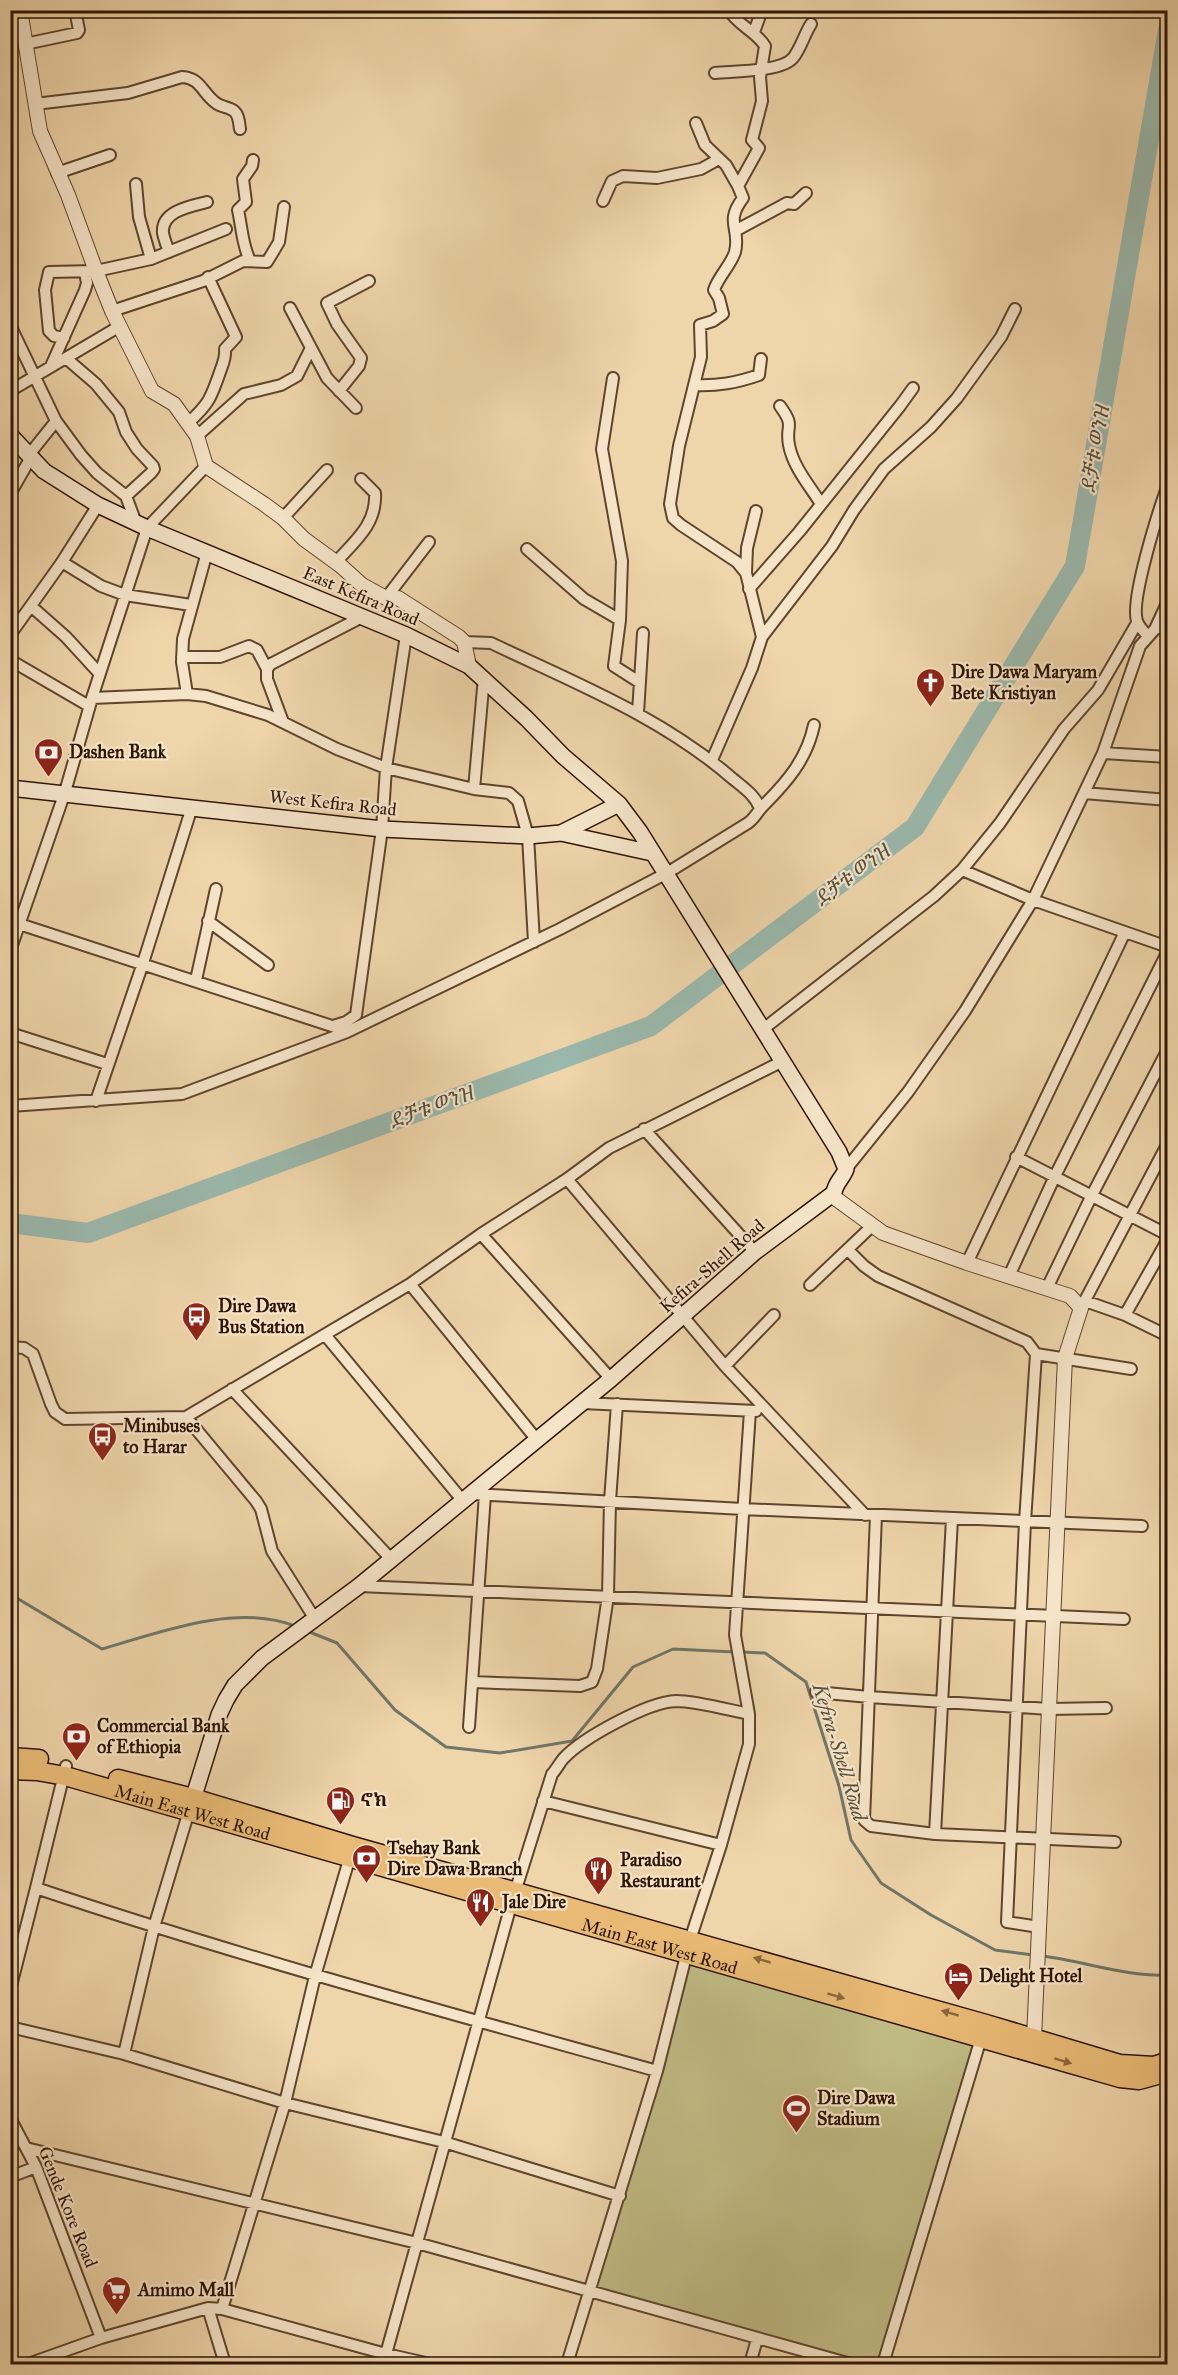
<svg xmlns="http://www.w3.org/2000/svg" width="1178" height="2375" viewBox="0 0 1178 2375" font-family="'IM FELL Great Primer','Noto Serif Ethiopic',serif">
<rect width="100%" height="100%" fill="#efd5aa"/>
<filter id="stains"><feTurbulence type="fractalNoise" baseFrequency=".00333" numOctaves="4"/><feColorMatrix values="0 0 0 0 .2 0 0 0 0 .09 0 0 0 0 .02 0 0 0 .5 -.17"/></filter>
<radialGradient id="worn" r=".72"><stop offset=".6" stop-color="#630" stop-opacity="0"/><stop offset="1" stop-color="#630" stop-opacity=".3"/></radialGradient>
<path fill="#c0bb84" stroke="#776844" stroke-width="1.5" d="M 687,1955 L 982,2037 L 883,2364 L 851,2364 L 590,2293 Z"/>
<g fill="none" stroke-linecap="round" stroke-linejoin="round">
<path stroke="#6f7769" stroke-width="3" d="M 10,1594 L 102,1649 C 160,1632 237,1603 295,1626
M 307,1631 L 337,1643 L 395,1710 L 446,1747 L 500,1753 L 572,1741 L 633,1667 L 673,1649 L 735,1652
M 741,1652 L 765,1653 L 806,1682 L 839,1786 L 851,1840 L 881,1883 L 931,1915 L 995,1950 L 1033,1955
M 1042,1956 C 1083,1961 1127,1977 1168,1975"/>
<path stroke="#9ab8ac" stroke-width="20" d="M 10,1223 L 88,1233 L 651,1026 L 915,827 L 1075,566 L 1168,30"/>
<defs>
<path id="minor" d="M 729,10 C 737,25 756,31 765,46 L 760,77 L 762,101 L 752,140 L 759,148 L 738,186 L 743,198 C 724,223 741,228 735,252 C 731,265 718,277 714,290 L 719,298 L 723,314 L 713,321 L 700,325 L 701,357 L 679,446 L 670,504 L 673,518 L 681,525 L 737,562 L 746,573
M 754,32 L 762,10
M 25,44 L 77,33 L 79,30 L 75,10
M 715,73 C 734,71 781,72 793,58 C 801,48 804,35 811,24
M 35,104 L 128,93 L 182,77 C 201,78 202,93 216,103 C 221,107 229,107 234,111 C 239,115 239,123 240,129
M 696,123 L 705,145 L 726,165 L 738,186
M 57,173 L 110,155
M 136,184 L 139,217 L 151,259
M 603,201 L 612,181 L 623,176 L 657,178 L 701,169 L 719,159
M 735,231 L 787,203 L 794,204 L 806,193
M 169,252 C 167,246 164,239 163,233 C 161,211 191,206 207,202
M 250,261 C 242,244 242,228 238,210 L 246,202 L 243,179 L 252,166 L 253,160
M 290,308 L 327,378 L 356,408
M 112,311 L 203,281 L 243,261 L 267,262 L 279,242 L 284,207
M 10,325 L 56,421 L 81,455 L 97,473 L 126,496 L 136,523
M 64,338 L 54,336 L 49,331 L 45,290 L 49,272 L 96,271 L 151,259 L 226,229
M 67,359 L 96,384 L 119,412 L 126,432 L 137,449 L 153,466 L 154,469 L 151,473 L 126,496
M 51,366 L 85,290 L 87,283 L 85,272
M 613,378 L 602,449 L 622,561 L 620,620 L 614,666 L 639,682
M 694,385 C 718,386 736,383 759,375 L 761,359
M 10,391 L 120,326
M 339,391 L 359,366 L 361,358 L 337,324 L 327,303 L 369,281
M 780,406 C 796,428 785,424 789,445 C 793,467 810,486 821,504
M 188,423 C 209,404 211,398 220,372 C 223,363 226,358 225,349 L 236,337 L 208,277
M 197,436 L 244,394 L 281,385 L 297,376 L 311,348
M 28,456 L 56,421
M 10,494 L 30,459
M 283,518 L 327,470
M 527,549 L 584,599 L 620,620
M 62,562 L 101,586 L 125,595 L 191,605
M 336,562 C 355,541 377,524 375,493 L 361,479
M 749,589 L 799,532 L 900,406 L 913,388
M 386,598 L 429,542
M 31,606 L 66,637 L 99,673
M 1155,629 L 1168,601
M 10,635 L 62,562 L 98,505
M 1148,636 C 1144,632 1139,627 1137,621 C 1130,600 1159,509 1168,485
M 762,637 L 832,546 L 854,510 L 884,469 L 931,427 L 957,398 L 1001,337 L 1015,309
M 464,642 L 491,643 C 575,683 662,717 733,779 C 744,788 756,796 760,809
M 182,657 L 220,657 L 249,646 L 257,650 L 267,669
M 10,660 L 89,706
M 187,694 L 182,662 L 183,639 L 207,552
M 92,698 L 187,694 L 206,696 L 268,715 L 337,749 L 386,768 L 474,789 L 509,793 L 518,801 L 528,836 L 534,942
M 638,713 L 643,633
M 283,722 L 267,679 L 267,669 L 271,664 L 362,617
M 1103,753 L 1168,757
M 712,760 L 752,668 L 762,637 L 746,573 L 747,548 L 756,511
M 474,789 L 484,677
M 1084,793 L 1168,800
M 962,870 L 1033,900 L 1168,947
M 10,921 L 338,1028
M 208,921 L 268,965
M 10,951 L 65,792 L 92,698 L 147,528 L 206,466
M 196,980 L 216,889
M 333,1026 L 346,1022 L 356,1015 L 382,829 L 386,768 L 406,635
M 762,1030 L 934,896 L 962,870 L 1000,823 L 1064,729 L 1098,690 L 1137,623
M 10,1033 L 107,1064
M 96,1101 L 143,963 L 192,807
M 10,1106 L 182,1094 L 347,1032 L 560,929 L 667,873 L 748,823 C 755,818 757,812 763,806 C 787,782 807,759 814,725
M 644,1129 L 755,1252
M 1016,1157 L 1168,1235
M 846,1169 L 908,1092 L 965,1011 L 1033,900 L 1103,753 L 1140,646 L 1155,629 L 1168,625
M 567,1179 L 725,1366 L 865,1515
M 481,1234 L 611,1379
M 848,1250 L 864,1266 L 878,1276 L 1027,1342 L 1036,1354 L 1025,1522 L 1007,1922 L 1039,1927
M 967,1263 L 1125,932
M 1009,1276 L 1055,1176 L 1168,951
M 410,1284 L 537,1440
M 810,1285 L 872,1226
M 1047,1288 L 1092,1195 L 1168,1049
M 1085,1301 L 1125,1315 L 1168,1336
M 1081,1308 L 1168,1143
M 1125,1315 L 1168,1239
M 326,1336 L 463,1501
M 10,1347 L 24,1348 L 33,1354 L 51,1404 L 55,1412 L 65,1419 L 186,1417 L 410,1284 L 481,1234 L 567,1179 L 609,1148 L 781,1062
M 1036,1354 L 1131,1369
M 725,1366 L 774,1315
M 232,1389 L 391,1559
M 582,1403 L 756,1411
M 186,1417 L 256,1501 L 261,1509 L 272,1551 L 315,1619
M 472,1494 L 743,1509 L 1142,1526
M 876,1515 L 864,1820 L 871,1826 L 935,1834 L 1115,1842
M 359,1586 L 1124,1619
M 473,1682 L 580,1686 L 592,1682 L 597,1669 L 608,1596 L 610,1501 L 617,1404
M 816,1692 L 869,1697 L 1049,1709 L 1106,1708
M 469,1727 L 485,1494
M 66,1766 L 36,1888 C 241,1957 449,2013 657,2071
M 543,1801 L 721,1845
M 935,1834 L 952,1519
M 10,1990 L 36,1888
M 10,2027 L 124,2054 L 285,2103 L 444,2142 L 620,2196
M 124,2054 L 154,1927 L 189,1811
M 10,2118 L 36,2167 L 101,2338
M 26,2148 L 417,2243 L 851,2364
M 10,2177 L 36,2167
M 208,2308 L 225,2364
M 222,2309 L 285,2103 L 315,1976 L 351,1853
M 28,2364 L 101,2338 L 208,2308 L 222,2309 L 386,2354 L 383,2364
M 430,2364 L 386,2354 L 511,1905 L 552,1774 C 556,1770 559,1764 563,1759 C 582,1738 648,1702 676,1701 C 696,1701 729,1710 749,1714
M 567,2364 L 657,2071 L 690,1940 L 721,1845 L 749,1744 L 749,1714 L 735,1635 L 750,1411
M 750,2364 L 757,2339
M 883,2364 L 982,2035"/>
<path id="tertiary" d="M 20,10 L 40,131 L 68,195 L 96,271 L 112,311 L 152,391 L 174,404 L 197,436 L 206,466 L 264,504 L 283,518 L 304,539 L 341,566 L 362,585 L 386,598 L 398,598 L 459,637 L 464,642 L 469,666
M 834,1193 L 835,1198 L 883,1233 L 967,1263 L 1070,1296 L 1081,1308 L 1065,1358 L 1034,2038 L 1031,2047"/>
<path id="secondary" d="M 10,435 L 44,471 L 98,505 L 147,528 L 406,635 L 469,666 L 526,718 L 563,756 L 619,804 L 640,832 L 839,1152 L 846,1169 C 843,1178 835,1183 834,1193 L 755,1252 L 611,1379 L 359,1586 L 262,1658 L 235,1685 L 226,1700 L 219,1715 L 190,1809
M 10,788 L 382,829 L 528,836 L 561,833 L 652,853
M 561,833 L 619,804"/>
<g id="primary">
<path d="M 10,1757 L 39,1759"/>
<path id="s1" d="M 10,1770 L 37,1771 L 65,1776 L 1120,2078 L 1139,2080 L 1168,2072"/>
<path d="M 118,1779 L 193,1798 L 353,1846 L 986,2024 L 1120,2064 L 1154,2066 L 1166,2062"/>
</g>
</defs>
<use href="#minor" stroke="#5e452e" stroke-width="14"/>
<use href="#tertiary" stroke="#5e452e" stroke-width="16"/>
<use href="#secondary" stroke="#2e1505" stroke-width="18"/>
<use href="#primary" stroke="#2e1505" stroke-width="21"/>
<use href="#minor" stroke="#f5e4c8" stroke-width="10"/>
<use href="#tertiary" stroke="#f5e4c8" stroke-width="14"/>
<use href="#secondary" stroke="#f5e4c8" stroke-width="15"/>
<use href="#primary" stroke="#e8ba75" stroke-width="18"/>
</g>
<defs><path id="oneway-solid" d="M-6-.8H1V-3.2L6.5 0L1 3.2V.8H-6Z" transform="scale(1.5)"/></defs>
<g fill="#8b683d">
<use href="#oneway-solid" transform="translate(762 1960) rotate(-164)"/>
<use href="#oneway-solid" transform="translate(836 1996) rotate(16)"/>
<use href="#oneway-solid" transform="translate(950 2013) rotate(-164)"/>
<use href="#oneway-solid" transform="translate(1063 2061) rotate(17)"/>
</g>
<defs>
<symbol id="church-pin" viewBox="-11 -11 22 30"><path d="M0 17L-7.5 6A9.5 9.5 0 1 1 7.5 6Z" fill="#8f2418" stroke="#f5e4c8"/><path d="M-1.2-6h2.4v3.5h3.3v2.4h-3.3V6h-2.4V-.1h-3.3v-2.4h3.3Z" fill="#fff"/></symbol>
<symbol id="bank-pin" viewBox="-11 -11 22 30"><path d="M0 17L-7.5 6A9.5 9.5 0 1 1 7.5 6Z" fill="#8f2418" stroke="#f5e4c8"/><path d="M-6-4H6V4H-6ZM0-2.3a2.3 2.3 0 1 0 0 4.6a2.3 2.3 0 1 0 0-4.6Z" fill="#fff"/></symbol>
<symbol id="bus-pin" viewBox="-11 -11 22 30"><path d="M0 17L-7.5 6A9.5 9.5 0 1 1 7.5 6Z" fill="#8f2418" stroke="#f5e4c8"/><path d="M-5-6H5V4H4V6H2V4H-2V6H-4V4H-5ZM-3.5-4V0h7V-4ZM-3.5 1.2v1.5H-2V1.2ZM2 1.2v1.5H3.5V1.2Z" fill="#fff"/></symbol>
<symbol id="fuel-pin" viewBox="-11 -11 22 30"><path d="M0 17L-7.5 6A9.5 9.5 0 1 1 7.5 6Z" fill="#8f2418" stroke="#f5e4c8"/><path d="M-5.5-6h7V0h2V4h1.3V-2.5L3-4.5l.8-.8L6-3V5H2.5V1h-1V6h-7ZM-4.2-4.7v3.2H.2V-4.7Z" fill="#fff"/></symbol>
<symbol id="restaurant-pin" viewBox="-11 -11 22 30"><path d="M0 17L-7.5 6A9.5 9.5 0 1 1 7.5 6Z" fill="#8f2418" stroke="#f5e4c8"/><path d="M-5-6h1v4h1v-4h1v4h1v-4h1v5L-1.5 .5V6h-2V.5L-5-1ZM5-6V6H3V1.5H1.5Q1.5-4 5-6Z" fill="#fff"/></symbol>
<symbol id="hotel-pin" viewBox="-11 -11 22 30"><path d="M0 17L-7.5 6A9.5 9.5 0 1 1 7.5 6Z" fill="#8f2418" stroke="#f5e4c8"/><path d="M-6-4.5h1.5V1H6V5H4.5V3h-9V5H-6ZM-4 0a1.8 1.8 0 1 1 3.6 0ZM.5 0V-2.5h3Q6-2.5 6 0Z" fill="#fff"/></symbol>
<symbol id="stadium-pin" viewBox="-11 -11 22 30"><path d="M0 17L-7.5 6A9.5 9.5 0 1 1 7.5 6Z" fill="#8f2418" stroke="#f5e4c8"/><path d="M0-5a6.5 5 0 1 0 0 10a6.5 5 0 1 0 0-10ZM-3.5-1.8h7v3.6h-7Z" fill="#fff"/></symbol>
<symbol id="supermarket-pin" viewBox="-11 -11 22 30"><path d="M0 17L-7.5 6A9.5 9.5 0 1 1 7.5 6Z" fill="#8f2418" stroke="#f5e4c8"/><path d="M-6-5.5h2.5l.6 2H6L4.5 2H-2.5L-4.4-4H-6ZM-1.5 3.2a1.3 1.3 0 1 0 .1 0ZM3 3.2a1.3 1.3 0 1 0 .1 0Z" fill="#fff"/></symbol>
</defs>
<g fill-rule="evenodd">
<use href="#church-pin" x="914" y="666" width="33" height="45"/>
<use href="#bank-pin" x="32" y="736" width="33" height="45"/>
<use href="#bus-pin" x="180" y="1300" width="33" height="45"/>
<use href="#bus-pin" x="86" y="1420" width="33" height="45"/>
<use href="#bank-pin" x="60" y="1720" width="33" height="45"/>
<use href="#fuel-pin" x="324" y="1784" width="33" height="45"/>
<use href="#bank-pin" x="350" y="1842" width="33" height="45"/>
<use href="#restaurant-pin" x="582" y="1854" width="33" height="45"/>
<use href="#restaurant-pin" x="464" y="1886" width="33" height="45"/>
<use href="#hotel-pin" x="942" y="1960" width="33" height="45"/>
<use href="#stadium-pin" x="780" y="2092" width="33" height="45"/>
<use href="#supermarket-pin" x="100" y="2274" width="33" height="45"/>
</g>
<g text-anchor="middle" stroke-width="4.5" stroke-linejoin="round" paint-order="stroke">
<g font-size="18" fill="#2e1505" stroke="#f5e4c8">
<text transform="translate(361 596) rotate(23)" y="6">East Kefira Road</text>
<text transform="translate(333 803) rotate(6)" y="6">West Kefira Road</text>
<text transform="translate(712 1266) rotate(-41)" y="6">Kefira-Shell Road</text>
<text dy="6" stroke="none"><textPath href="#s1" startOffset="188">Main East West Road</textPath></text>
<text dy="6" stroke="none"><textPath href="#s1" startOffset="674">Main East West Road</textPath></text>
<text transform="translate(68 2207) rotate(68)" y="6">Gende Kore Road</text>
</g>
<g font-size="18" font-weight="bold" fill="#2e1505" stroke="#f5e4c8" text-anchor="start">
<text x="951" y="678">Dire Dawa Maryam<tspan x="951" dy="21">Bete Kristiyan</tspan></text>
<text x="69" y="758">Dashen Bank</text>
<text x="218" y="1312">Dire Dawa<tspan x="218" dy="21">Bus Station</tspan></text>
<text x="123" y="1432">Minibuses<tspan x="123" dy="21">to Harar</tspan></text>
<text x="97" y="1732">Commercial Bank<tspan x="97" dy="21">of Ethiopia</tspan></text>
<text x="361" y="1806">ኖክ</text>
<text x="387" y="1854">Tsehay Bank<tspan x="387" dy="21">Dire Dawa Branch</tspan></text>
<text x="620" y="1866">Paradiso<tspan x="620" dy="21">Restaurant</tspan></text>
<text x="502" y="1908">Jale Dire</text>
<text x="979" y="1982">Delight Hotel</text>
<text x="817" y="2104">Dire Dawa<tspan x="817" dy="21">Stadium</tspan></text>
<text x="138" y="2296">Amimo Mall</text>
</g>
<g font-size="20" font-style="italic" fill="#544e3f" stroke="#f5e4c8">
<text transform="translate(1095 449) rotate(-80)" y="7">ደቻቱ ወንዝ</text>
<text transform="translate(852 875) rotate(-37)" y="7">ደቻቱ ወንዝ</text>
<text transform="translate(431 1107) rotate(-20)" y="7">ደቻቱ ወንዝ</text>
<text transform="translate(840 1752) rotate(73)" y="7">Kefira-Shell Road</text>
</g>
</g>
<rect width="1178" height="2375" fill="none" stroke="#efd5aa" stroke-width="36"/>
<rect x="12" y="12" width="1154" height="2351" fill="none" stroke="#2e1505" stroke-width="3"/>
<rect x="18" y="18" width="1142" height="2339" fill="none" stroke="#2e1505" stroke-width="1.5"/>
<rect width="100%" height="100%" filter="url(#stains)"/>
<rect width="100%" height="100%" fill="url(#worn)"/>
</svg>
